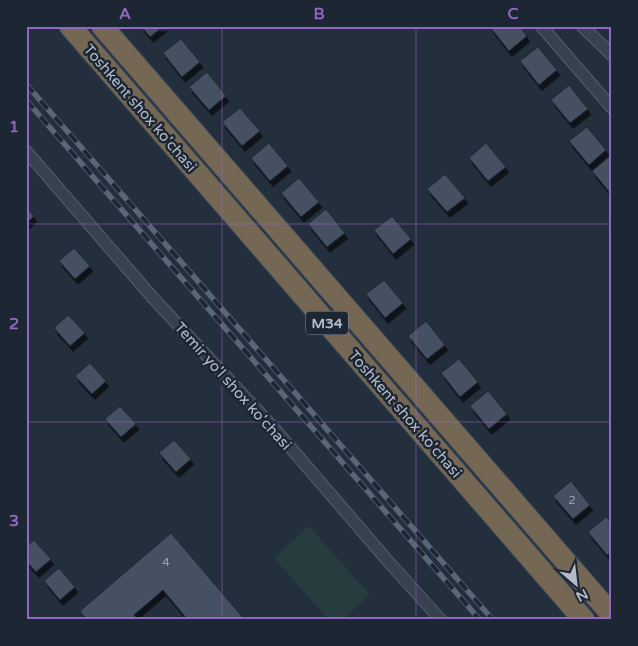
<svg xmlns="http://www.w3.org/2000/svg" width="638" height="646" viewBox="0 0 638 646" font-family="'Varela Round',sans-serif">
<defs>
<filter id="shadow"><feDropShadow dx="3" dy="5.5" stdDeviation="0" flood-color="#0009"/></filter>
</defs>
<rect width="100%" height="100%" fill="#242f3e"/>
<path fill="#263c3f" d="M 309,526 L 370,595 L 342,620 L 329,620 L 274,558 Z"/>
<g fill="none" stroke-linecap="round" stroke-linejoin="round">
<path stroke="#394c67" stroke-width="4.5" d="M 26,616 L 29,620"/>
</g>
<path fill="#455162" stroke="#1f2835" filter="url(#shadow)" d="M 141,26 L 164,26 L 150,37 Z
M 491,26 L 519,26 L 527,36 L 509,51 L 490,27 Z
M 181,39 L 200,62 L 182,77 L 163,53 Z
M 538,47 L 557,70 L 539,85 L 520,61 Z
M 207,72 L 226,96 L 209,110 L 189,87 Z
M 569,85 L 588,109 L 570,123 L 551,100 Z
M 240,108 L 260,131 L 242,146 L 222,122 Z
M 587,127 L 606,150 L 589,165 L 569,141 Z
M 269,143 L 288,166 L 270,181 L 251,158 Z
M 486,143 L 506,167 L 488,181 L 469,158 Z
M 610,156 L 612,159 L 611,194 L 592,171 Z
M 445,174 L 465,198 L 447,212 L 427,189 Z
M 299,178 L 319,202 L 301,217 L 281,193 Z
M 26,207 L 34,216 L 26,224 Z
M 326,209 L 345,233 L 327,247 L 308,224 Z
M 392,216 L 411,239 L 393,254 L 374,230 Z
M 74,248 L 90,266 L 75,279 L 59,261 Z
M 384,280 L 403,303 L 385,318 L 366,294 Z
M 68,315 L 85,333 L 70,346 L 54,328 Z
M 426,321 L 445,345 L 427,359 L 408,336 Z
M 459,359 L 478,382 L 460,397 L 441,373 Z
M 90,363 L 106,381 L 92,394 L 75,376 Z
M 488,391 L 507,414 L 489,429 L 470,406 Z
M 120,406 L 136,424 L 121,437 L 105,419 Z
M 174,440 L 191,459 L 176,472 L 159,453 Z
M 571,481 L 590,505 L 573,519 L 553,496 Z
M 606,517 L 612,524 L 612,552 L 607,555 L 588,532 Z
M 171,533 L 245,620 L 188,620 L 163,590 L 134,615 L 138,620 L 87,620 L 80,611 Z
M 34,540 L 51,559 L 36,572 L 26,561 L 26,547 Z
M 59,568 L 75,587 L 60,600 L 44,581 Z"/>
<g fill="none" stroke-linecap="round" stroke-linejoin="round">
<defs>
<path id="street" d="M 541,26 L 612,108
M 582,26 L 612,55
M 26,151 L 153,298 L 272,426 L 387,560 L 441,620"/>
<path id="highway" d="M 70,26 L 584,620
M 102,26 L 612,615"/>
</defs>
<use href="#street" stroke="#565f6c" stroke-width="13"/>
<use href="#highway" stroke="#434c59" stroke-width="23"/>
<use href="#street" stroke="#38414e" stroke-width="11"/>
<use href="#highway" stroke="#746855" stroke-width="21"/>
<defs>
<path id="rail" d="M 26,84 L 493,620
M 26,100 L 480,620"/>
</defs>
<use href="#rail" stroke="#5a6575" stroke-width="5.5"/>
<use href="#rail" stroke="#1d2633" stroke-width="4" stroke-dasharray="11" stroke-linecap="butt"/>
</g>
<path fill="none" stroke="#9266c3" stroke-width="1" stroke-opacity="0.55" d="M 222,26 L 222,620M 416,26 L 416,620M 26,224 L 612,224M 26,422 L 612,422"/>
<g text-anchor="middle" stroke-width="5" stroke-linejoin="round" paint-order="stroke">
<g font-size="12" fill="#98a1af">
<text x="572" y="504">2</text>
<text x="166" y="566">4</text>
</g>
<rect fill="#1d2633" stroke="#878f9c" stroke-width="1" x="306" y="311.5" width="42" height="23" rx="4"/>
<g font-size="14" font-weight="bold" fill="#b4bcc9">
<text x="327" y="328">M34</text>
</g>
<g font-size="15" fill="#b4bcc9" stroke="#1d2633">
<text transform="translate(140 108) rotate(49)" y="5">Toshkent shox ko'chasi</text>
<text transform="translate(233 386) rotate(48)" y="5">Temir yo'l shox ko'chasi</text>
<text transform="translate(405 414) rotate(49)" y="5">Toshkent shox ko'chasi</text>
</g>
</g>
<rect width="638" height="646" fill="none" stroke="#1d2633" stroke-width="55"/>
<g transform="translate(576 584) rotate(152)" stroke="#1d2633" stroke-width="4" paint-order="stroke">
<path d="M0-4L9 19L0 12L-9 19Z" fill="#b4bcc9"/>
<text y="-8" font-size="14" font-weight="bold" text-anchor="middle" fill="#b4bcc9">N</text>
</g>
<rect x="28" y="28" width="582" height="590" fill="none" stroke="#9266c3" stroke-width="2"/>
<g font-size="16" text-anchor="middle" font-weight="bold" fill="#9266c3">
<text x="125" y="19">A</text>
<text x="319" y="19">B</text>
<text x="513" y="19">C</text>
<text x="14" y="132">1</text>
<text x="14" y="329">2</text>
<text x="14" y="526">3</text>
</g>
</svg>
